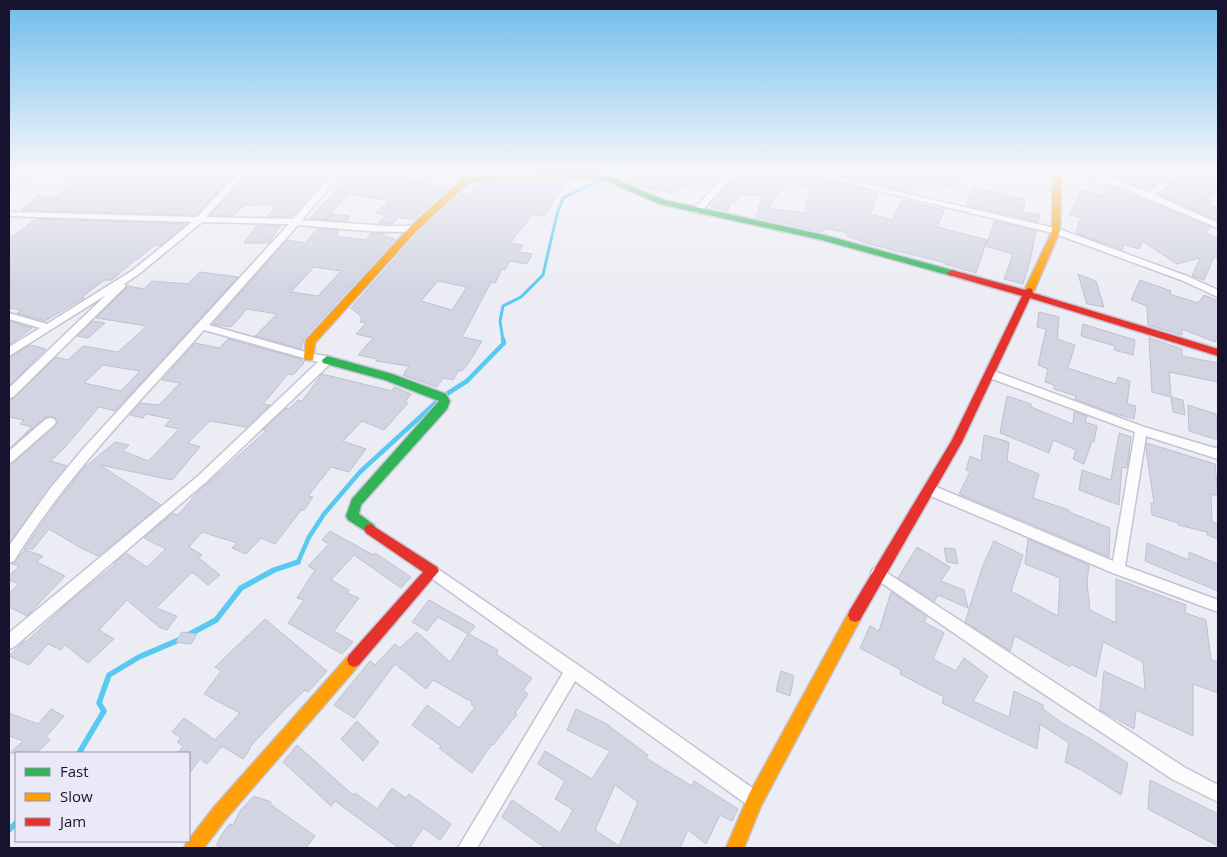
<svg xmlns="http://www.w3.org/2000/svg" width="1227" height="857" viewBox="0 0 1227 857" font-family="'Open Sans',sans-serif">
<rect width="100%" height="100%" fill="#ececf4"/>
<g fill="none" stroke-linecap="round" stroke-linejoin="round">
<path stroke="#58c9f0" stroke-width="3" d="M 503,340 L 500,321 L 503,306 L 521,297 L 543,275 L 557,214 L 563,198 L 614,173 L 628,170"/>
<path stroke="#58c9f0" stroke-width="4.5" d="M 294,563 L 298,562 L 309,537 L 324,514 L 360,472 L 442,397 L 467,381 L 504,343 L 503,339"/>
<path stroke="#58c9f0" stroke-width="5.5" d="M 188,635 L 216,620 L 241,588 L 274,570 L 298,562
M 79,753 L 104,711 L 99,703 L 109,675 L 139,657 L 181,639
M 9,830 L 16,823"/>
</g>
<path fill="#d2d4e2" stroke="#bcc1d1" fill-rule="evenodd" d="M 98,170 L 239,170 L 196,215 L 22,210 L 37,196 L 59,196 L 74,179 L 88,179 Z
M 251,170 L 330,170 L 292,216 L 267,217 L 277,205 L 244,205 L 233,216 L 210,215 Z
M 357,170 L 391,170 L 390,174 L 447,189 L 413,220 L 398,217 L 393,224 L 379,223 L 386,215 L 375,213 L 390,201 L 348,194 L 325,220 L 310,218 Z
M 643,170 L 728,170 L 713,186 L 690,182 L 686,187 L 680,185 L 675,193 L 652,189 L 630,183 L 640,174 L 643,174 Z
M 740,170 L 791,170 L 793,172 L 877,192 L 871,214 L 893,220 L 902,200 L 944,210 L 937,227 L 987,240 L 976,273 L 945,264 L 946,263 L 869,244 L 847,236 L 848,233 L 824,228 L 823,232 L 756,217 L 763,196 L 739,194 L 736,203 L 730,202 L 728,211 L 711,207 L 713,202 ZM 785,183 L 810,187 L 805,213 L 768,208 Z
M 812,170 L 947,170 L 959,173 L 951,188 L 917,178 L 908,192 L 879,184 L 879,185 Z
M 1115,170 L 1175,170 L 1148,190 L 1112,176 Z
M 1188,170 L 1218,170 L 1218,192 L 1205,198 L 1213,201 L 1207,204 L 1218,208 L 1217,220 L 1159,195 Z
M 9,174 L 27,177 L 9,191 Z
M 551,180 L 565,182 L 544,216 L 533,214 L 510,243 L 523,245 L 519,252 L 532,254 L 527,264 L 510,261 L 505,270 L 502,269 L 495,283 L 491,282 L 462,337 L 482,341 L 468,364 L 462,371 L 459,370 L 453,380 L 443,378 L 437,387 L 403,375 L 409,366 L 376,361 L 377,359 L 358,355 L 373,338 L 356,334 L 366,323 L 360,322 L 362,317 L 351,308 L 418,233 L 462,193 L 469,195 L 480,183 L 485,182 L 536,181 L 549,183 ZM 438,281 L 467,287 L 452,310 L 421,301 Z
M 1107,185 L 1211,227 L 1205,233 L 1218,238 L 1218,259 L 1214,257 L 1204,280 L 1192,276 L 1200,258 L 1177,264 L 1142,241 L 1139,249 L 1123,244 L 1123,250 L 1076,233 L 1081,217 L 1070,215 L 1081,190 L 1102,196 Z
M 972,187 L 1025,199 L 1023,212 L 1040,215 L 1038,222 L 967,205 Z
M 331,214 L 350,216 L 346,221 L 326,220 Z
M 36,219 L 187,224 L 160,246 L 155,245 L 138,259 L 136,259 L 112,280 L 104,280 L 82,297 L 84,298 L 45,321 L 17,313 L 22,310 L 9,308 L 9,239 Z
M 995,221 L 1036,231 L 1030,261 L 1023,284 L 1004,279 L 1013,254 L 986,246 Z
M 260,225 L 280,226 L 269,243 L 244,243 L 255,228 Z
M 318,229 L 338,230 L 337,232 L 339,232 L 336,236 L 366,240 L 372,233 L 385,234 L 383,236 L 395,239 L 304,338 L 301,349 L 255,336 L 277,314 L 247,309 L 231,327 L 213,324 L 287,240 L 305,243 ZM 314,267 L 341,271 L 318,296 L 291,292 Z
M 200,272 L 238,277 L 115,411 L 99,407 L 67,445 L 51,461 L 67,466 L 9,543 L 9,465 L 14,462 L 58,423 L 54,417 L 46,417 L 9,449 L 32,427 L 20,424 L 24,420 L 9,417 L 9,400 L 14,398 L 56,357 L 68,360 L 83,346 L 118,352 L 147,326 L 96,318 L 128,286 L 144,289 L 152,281 L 188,284 ZM 103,365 L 140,371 L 121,391 L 84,383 Z
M 1078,274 L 1096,281 L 1104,307 L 1087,304 Z
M 1140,280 L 1171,291 L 1170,294 L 1198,303 L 1204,295 L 1218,301 L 1218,335 L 1215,342 L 1182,329 L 1182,335 L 1148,325 L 1147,306 L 1131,300 Z
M 1039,312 L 1059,317 L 1057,339 L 1075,345 L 1068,368 L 1116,384 L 1118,377 L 1130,381 L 1127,404 L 1136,406 L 1134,419 L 1112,413 L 1075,399 L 1076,396 L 1054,389 L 1054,385 L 1045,382 L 1048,369 L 1038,365 L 1046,329 L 1037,327 Z
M 9,321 L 32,328 L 9,345 Z
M 93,321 L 105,323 L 88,338 L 77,336 Z
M 1083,324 L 1135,340 L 1133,355 L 1114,350 L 1115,346 L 1081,336 Z
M 1149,338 L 1182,349 L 1182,356 L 1218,363 L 1218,382 L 1169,372 L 1171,397 L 1183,400 L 1185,415 L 1173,412 L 1171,397 L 1152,392 Z
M 228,339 L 301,359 L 304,363 L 293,375 L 288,374 L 263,404 L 270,405 L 246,427 L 210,421 L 188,443 L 200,447 L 172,480 L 100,465 L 161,505 L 98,556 L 79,547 L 49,529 L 33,549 L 24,549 L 58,501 L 84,468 L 115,442 L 129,445 L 123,451 L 148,461 L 159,450 L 179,429 L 165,426 L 171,419 L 146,414 L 143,418 L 130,415 L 141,403 L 159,405 L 180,383 L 162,380 L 195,343 L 219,348 Z
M 30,345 L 46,349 L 9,386 L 9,358 Z
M 322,374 L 392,391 L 394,387 L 411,394 L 405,402 L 408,403 L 384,430 L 362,421 L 343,441 L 366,449 L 349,472 L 331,467 L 308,496 L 313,497 L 304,510 L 301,510 L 275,544 L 261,538 L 246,554 L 232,548 L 237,543 L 202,532 L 189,547 L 202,555 L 199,558 L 220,575 L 208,585 L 192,572 L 156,608 L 177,616 L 167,630 L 159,627 L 127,600 L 99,630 L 114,639 L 88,663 L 65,645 L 61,650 L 48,644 L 29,665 L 9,656 L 23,642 L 27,641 L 76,596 L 116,564 L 114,563 L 126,553 L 147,567 L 166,549 L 144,538 L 173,513 L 178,515 L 198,492 L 266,431 L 263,430 L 286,408 L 289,409 L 298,400 L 302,401 Z
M 1007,396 L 1031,404 L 1031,407 L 1073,424 L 1074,412 L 1087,416 L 1085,422 L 1097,426 L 1094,442 L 1092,441 L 1084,464 L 1073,459 L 1076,450 L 1053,440 L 1049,453 L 1000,433 Z
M 1188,405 L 1216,414 L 1218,440 L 1189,431 Z
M 1119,433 L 1131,437 L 1127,468 L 1122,467 L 1119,505 L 1079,490 L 1082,470 L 1111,480 Z
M 984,435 L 1009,442 L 1007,461 L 1039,474 L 1033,498 L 1069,510 L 1069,512 L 1110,528 L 1109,557 L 959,494 L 970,472 L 966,470 L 970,456 L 981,461 Z
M 1147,443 L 1215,464 L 1218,496 L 1211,494 L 1212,522 L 1218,524 L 1218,539 L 1207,535 L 1207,532 L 1178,525 L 1178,523 L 1152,515 L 1151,503 L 1154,504 L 1146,449 Z
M 330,531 L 373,555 L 375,553 L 411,577 L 401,588 L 354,555 L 331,580 L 349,590 L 347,593 L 359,598 L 334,631 L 353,642 L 342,654 L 288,623 L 304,600 L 297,598 L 315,570 L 308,566 L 329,544 L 322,540 Z
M 1028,539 L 1089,565 L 1087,583 L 1090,610 L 1116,623 L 1116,579 L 1186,605 L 1185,613 L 1206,620 L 1211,660 L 1218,662 L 1218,693 L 1193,684 L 1193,736 L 1136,710 L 1134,729 L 1100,710 L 1104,671 L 1145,690 L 1143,662 L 1103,642 L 1096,677 L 1071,664 L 1070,667 L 1015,636 L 1010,651 L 965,622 L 982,568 L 994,541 L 1023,555 L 1011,591 L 1058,616 L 1060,578 L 1025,564 Z
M 1147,543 L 1189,560 L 1189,552 L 1218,564 L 1218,591 L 1145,561 Z
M 917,547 L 950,567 L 941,581 L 964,590 L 968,608 L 938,595 L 934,602 L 898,578 Z
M 944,548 L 955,549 L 958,564 L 947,562 Z
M 25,550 L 43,556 L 37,562 L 65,576 L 27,616 L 9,607 L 9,594 L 18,584 L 9,580 L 9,576 L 19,566 L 12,564 Z
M 891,592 L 927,616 L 924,622 L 944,633 L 933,659 L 956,671 L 964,658 L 988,676 L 973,701 L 1009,717 L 1014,691 L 1043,705 L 1043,709 L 1062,723 L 1089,738 L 1128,763 L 1121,795 L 1083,771 L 1065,762 L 1069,743 L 1040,724 L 1037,749 L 942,703 L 944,697 L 900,674 L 901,670 L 860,648 L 870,626 L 879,631 Z
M 429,600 L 475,626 L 469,634 L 498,650 L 496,654 L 532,678 L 523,690 L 528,694 L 515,713 L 517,714 L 493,745 L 492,744 L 472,773 L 439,748 L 441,746 L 412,725 L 427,705 L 459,728 L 475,707 L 471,704 L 472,702 L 433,680 L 426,689 L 395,664 L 354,718 L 334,705 L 370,661 L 375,665 L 395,644 L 400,648 L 417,632 L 450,662 L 468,634 L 438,617 L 427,631 L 412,622 Z
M 265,619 L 327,671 L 308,692 L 305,690 L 285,709 L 249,748 L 250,749 L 243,759 L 222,746 L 207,764 L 200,759 L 189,774 L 189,753 L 178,753 L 183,746 L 177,742 L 181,738 L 172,732 L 184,718 L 215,740 L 240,713 L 204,694 L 221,671 L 215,667 Z
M 182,632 L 197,634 L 191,644 L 176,642 Z
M 781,671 L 794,676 L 790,696 L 776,691 Z
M 51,709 L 64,716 L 46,737 L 50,740 L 37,753 L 10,753 L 23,741 L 9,736 L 9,713 L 38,724 Z
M 576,709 L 605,723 L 648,755 L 646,758 L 692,786 L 694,781 L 738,809 L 732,821 L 720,815 L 706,844 L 688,830 L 680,848 L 545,848 L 502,817 L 512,800 L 560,833 L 573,810 L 555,799 L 565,781 L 538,764 L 545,751 L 592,779 L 610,751 L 567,730 ZM 615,785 L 638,802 L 619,846 L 595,830 Z
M 357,721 L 379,742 L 363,761 L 341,739 Z
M 297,745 L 353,795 L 355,793 L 377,809 L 392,788 L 406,798 L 409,794 L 451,824 L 440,840 L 423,828 L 410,848 L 399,848 L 335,801 L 331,806 L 283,762 Z
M 1150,780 L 1218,814 L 1218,846 L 1148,809 Z
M 254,796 L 271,802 L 270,804 L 315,836 L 306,848 L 223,848 L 216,845 L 224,831 L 230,824 L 233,825 L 240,811 Z"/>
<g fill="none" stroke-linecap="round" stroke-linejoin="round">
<defs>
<path id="street" d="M 241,170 L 249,170 L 206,217 L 293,219 L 336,170 L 344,170 L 302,220 L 389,226 L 413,226 L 417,229 C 407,237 317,226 298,225 L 209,325 L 309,353 L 331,357 L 332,360 L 331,363 L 206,482 L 14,647 L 9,649 L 9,633 L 198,476 L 318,362 L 204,330 C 138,404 66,476 14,561 L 9,563 L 9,546 L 49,490 L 82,450 L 289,224 L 202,222 L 139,274 L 124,284 L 126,286 L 124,288 L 13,397 L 9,398 L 9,388 L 106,295 L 9,356 L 9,347 L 40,328 L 9,319 L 9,313 L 47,324 L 133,270 L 192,222 L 9,216 L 9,212 L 197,217 Z
M 730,170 L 738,170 L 700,213 L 694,213 L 694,209 Z
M 793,170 L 805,170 L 1059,229 L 1187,276 L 1218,290 L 1218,297 L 1181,280 L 1053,233 Z
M 1068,170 C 1094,168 1124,183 1148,192 L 1178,170 L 1186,170 L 1155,195 L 1218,223 L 1218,228 L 1125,189 Z
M 991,370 L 1144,427 L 1218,449 L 1218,459 L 1146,436 L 1125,566 L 1218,600 L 1218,612 L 1113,573 L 926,494 L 924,490 L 926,486 L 930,485 L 934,486 L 1113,561 L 1135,432 L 987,377 L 986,374 Z
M 50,418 L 54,419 L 56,422 L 54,425 L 13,461 L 9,463 L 9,451 L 46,419 Z
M 432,565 L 578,665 L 761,794 L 763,800 L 761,806 L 755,808 L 749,806 L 575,681 L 477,848 L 458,848 L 563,673 L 427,575 L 425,571 L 427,567 Z
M 878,567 L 1184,767 L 1218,785 L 1218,802 L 1172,779 L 1003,667 L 873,577 L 871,573 L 873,569 Z"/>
<path id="fast" d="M 578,174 L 609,176 L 664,200 L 824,235 L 955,271 L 957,273 L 952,276 L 822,240 L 659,204 L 605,180 L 581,178 L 577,176 Z
M 327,356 L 392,374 L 446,394 L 450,401 L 447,409 L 361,505 L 359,514 L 374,525 L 376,529 L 374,533 L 370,534 L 348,520 L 346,516 L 352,499 L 439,401 L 385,380 L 323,363 L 322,360 Z"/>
<path id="slow" d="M 1053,170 L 1061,170 L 1060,231 L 1034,291 L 1029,294 L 1024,291 L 1052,231 Z
M 581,174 L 585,176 L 584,178 L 485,179 L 468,183 L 416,231 L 315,343 L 313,360 L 305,360 L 304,357 L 306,340 L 410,227 L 462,179 L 485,175 Z
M 855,608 L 860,610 L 862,615 L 860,620 L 761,806 L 744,848 L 726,848 L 749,794 L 850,610 Z
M 354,653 L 359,655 L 361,660 L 359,665 L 226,819 L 204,848 L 184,848 L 187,842 L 214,807 L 349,655 Z"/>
<path id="jam" d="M 952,270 L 1025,290 L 1029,288 L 1032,289 L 1033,293 L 1218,349 L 1218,356 L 1030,298 L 962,442 L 860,620 L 855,622 L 850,620 L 848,615 L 850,610 L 952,440 L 1022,296 L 949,275 L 947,273 Z
M 370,524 L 437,567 L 439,571 L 359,665 L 354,667 L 349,665 L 347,660 L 349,655 L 423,572 L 366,533 L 364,529 L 366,525 Z"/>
</defs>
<use href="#street" stroke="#c4c3d5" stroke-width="3"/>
<use href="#fast" stroke="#c4c3d5" stroke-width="3"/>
<use href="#slow" stroke="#c4c3d5" stroke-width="3"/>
<use href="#jam" stroke="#c4c3d5" stroke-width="3"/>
<use href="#street" fill="#fcfcfd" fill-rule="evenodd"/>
<use href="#fast" fill="#30b455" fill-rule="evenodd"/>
<use href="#slow" fill="#ff9f0a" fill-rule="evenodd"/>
<use href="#jam" fill="#e5322d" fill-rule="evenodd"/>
</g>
<linearGradient id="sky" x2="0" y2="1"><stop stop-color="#6ebceb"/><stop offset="0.59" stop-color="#f6f6fa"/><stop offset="1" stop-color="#f6f6fa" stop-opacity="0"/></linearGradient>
<rect width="1227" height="290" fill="url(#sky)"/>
<rect width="1227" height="857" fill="none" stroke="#17132e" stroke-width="20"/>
<rect x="15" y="752" width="175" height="90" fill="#e9e9f8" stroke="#9593a7"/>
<rect x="25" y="768" width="25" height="8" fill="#30b455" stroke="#9593a7"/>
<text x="60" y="777" font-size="15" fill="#17132e">Fast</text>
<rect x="25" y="793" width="25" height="8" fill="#ff9f0a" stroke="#9593a7"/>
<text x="60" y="802" font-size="15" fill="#17132e">Slow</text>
<rect x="25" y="818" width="25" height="8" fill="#e5322d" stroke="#9593a7"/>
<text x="60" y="827" font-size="15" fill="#17132e">Jam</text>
</svg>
